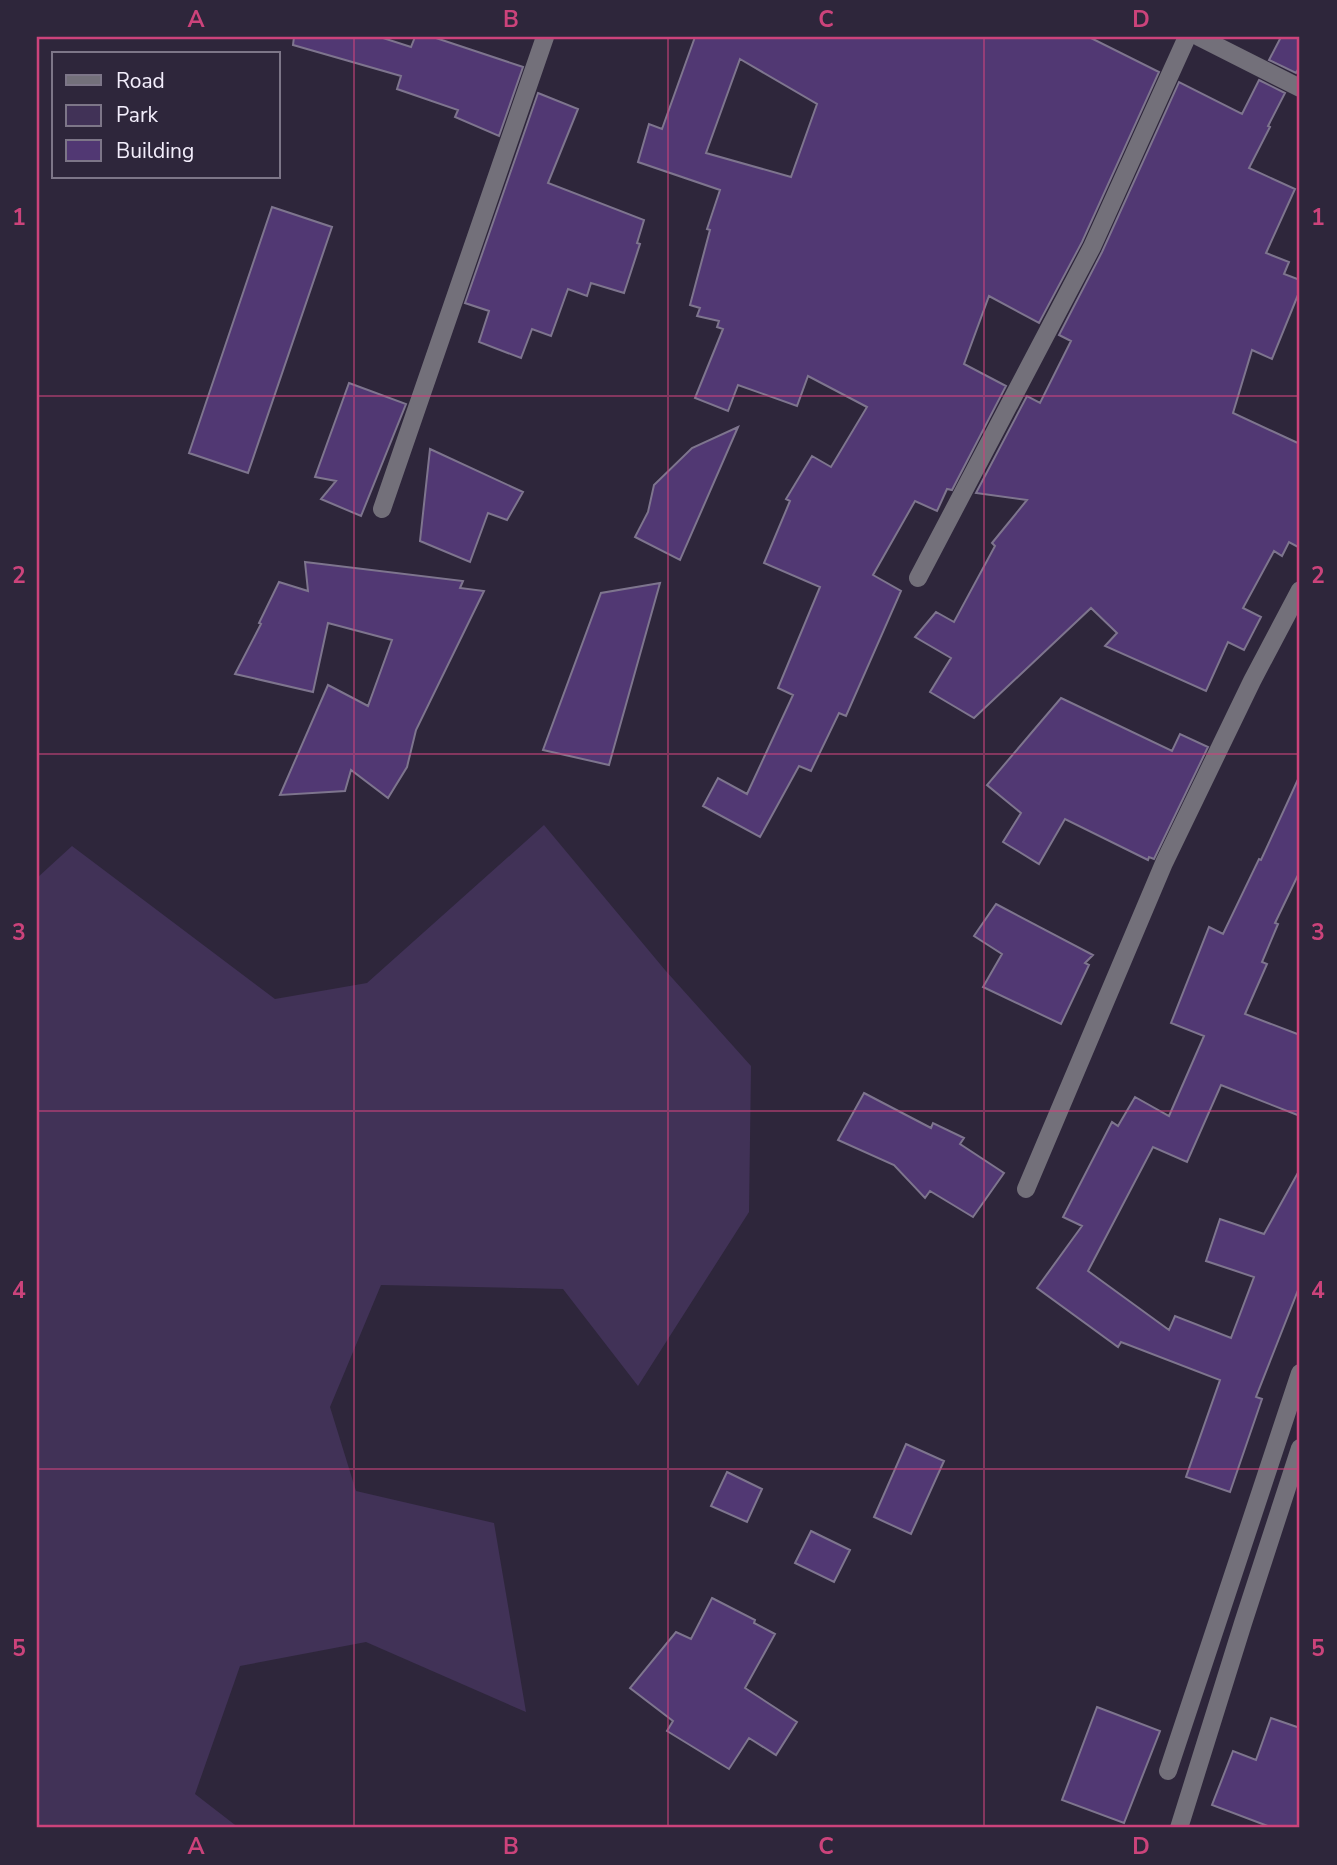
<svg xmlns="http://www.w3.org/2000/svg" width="1337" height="1865" viewBox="0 0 1337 1865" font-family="'Nunito Sans',sans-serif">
<rect width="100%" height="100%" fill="#2e263b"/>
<path fill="#413257" d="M 544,825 L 665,970 L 751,1066 L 749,1212 L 638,1386 L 563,1289 L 381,1285 L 330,1407 L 356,1491 L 494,1523 L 526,1712 L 366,1642 L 240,1666 L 195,1794 L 239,1828 L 37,1828 L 37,878 L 72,846 L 275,999 L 367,983 Z"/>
<path fill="#513873" stroke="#7e758e" stroke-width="2" fill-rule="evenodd" d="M 294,37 L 380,37 L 411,47 L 415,37 L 433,37 L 523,67 L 499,136 L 455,117 L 458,110 L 397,89 L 401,76 L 293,45 Z
M 695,37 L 1089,37 L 1159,72 L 1082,242 L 1039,323 L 989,296 L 964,364 L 1006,386 L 952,490 L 947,489 L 937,511 L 915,501 L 873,575 L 901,591 L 846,716 L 839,713 L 811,771 L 799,766 L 760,837 L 703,806 L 718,778 L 747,794 L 793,695 L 778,688 L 820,587 L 764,563 L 790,501 L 786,499 L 812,456 L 831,467 L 867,407 L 808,376 L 797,406 L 738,385 L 728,411 L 695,398 L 723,329 L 717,327 L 719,321 L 697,316 L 700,308 L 690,305 L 710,230 L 707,229 L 720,190 L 638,162 L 649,124 L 662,129 ZM 740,59 L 817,104 L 791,177 L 706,153 Z
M 1281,37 L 1300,37 L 1300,66 L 1296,73 L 1269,60 Z
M 1259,80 L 1285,93 L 1268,126 L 1270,127 L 1249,168 L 1295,189 L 1266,253 L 1289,262 L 1284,274 L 1300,280 L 1300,290 L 1272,359 L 1252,350 L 1233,413 L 1300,444 L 1300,548 L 1289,542 L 1282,556 L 1274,551 L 1243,608 L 1261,617 L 1244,650 L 1228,642 L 1206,691 L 1105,646 L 1117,633 L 1091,608 L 974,718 L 930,692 L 951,658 L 915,637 L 936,612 L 954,622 L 995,546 L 992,543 L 1027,500 L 976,493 L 1027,396 L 1040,403 L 1071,341 L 1059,335 L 1102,252 L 1179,82 L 1242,114 Z
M 538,93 L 578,109 L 548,183 L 644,220 L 637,243 L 640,244 L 624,293 L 591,283 L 587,296 L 568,289 L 551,336 L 532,329 L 521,358 L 479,342 L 489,311 L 465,303 Z
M 272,207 L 332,227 L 248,473 L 189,453 Z
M 349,383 L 406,404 L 361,516 L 321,499 L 336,481 L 315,477 Z
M 738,427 L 680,560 L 635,537 L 648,512 L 654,485 L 692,448 Z
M 430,449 L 523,492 L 507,520 L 488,513 L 470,562 L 420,541 Z
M 305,562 L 463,581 L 460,588 L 484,591 L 416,730 L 407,767 L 388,798 L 351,770 L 345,791 L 280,795 L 328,685 L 368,706 L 392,640 L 328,623 L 313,692 L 235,674 L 261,624 L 259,623 L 279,582 L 308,591 Z
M 660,583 L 609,765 L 543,750 L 601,593 Z
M 1061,698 L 1172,751 L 1180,734 L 1208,747 L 1154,859 L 1149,857 L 1148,860 L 1065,819 L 1039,864 L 1003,842 L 1021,813 L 987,785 Z
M 1300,775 L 1300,871 L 1275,923 L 1278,924 L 1262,962 L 1267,964 L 1245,1014 L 1300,1035 L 1300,1116 L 1221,1085 L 1187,1162 L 1153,1147 L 1088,1271 L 1169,1330 L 1175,1316 L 1231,1338 L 1254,1277 L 1206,1261 L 1220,1219 L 1264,1234 L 1300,1169 L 1300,1285 L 1256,1397 L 1262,1399 L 1230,1492 L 1186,1477 L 1220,1380 L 1121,1342 L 1118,1347 L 1037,1288 L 1082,1226 L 1063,1217 L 1112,1122 L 1118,1126 L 1135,1097 L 1169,1116 L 1204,1036 L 1171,1023 L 1209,927 L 1223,934 L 1259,859 L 1261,860 Z
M 996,904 L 1093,955 L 1085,963 L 1089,965 L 1061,1024 L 983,987 L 1002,954 L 974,936 Z
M 864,1093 L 931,1128 L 933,1123 L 964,1138 L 960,1144 L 1004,1173 L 973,1217 L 930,1191 L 925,1198 L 894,1165 L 838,1140 Z
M 906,1444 L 944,1461 L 911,1534 L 874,1517 Z
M 727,1472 L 762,1489 L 747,1522 L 711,1506 Z
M 811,1531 L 850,1550 L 834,1582 L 795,1563 Z
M 712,1598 L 755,1620 L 754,1623 L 775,1634 L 745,1688 L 797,1722 L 776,1755 L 749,1738 L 729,1769 L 667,1731 L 673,1721 L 630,1688 L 676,1632 L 691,1639 Z
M 1097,1707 L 1160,1731 L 1124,1823 L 1062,1800 Z
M 1271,1718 L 1300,1728 L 1300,1828 L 1273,1828 L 1212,1805 L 1233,1751 L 1256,1760 Z"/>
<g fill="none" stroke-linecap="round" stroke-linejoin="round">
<path stroke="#73707a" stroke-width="18" d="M 1199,37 L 1300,88
M 382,509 C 436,351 492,194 545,37
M 918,578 L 1092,247 L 1187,37
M 1026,1189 L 1164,863 L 1252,681 L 1300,590
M 1168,1771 L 1300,1373
M 1179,1828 L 1243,1623 L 1300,1448"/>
</g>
<path fill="none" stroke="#cc437b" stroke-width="2" stroke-opacity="0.55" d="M 354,37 L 354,1828M 668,37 L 668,1828M 984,37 L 984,1828M 37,396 L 1300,396M 37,754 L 1300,754M 37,1111 L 1300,1111M 37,1469 L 1300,1469"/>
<rect width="1337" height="1865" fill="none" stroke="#2e263b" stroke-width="77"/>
<rect x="52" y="52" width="228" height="126" fill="#2e263b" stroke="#7d7688" stroke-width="2"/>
<rect x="66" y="75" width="35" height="10" fill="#73707a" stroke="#7d7688" stroke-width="2"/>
<text x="116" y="88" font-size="21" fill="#f3eefc">Road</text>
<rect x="66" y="105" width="35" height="21" fill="#413257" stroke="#7d7688" stroke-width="2"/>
<text x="116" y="122" font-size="21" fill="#f3eefc">Park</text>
<rect x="66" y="140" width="35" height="21" fill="#513873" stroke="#7d7688" stroke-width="2"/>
<text x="116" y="158" font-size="21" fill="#f3eefc">Building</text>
<rect x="38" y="38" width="1260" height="1788" fill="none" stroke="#cc437b" stroke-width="2.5"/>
<g font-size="23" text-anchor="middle" font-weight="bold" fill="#cc437b">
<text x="196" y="27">A</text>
<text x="511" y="27">B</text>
<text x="826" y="27">C</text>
<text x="1141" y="27">D</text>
<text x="19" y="225">1</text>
<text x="1318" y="225">1</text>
<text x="19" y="583">2</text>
<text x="1318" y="583">2</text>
<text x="19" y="940">3</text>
<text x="1318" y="940">3</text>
<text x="19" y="1298">4</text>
<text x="1318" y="1298">4</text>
<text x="19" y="1656">5</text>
<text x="1318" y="1656">5</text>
<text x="196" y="1854">A</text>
<text x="511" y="1854">B</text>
<text x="826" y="1854">C</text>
<text x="1141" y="1854">D</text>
</g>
</svg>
